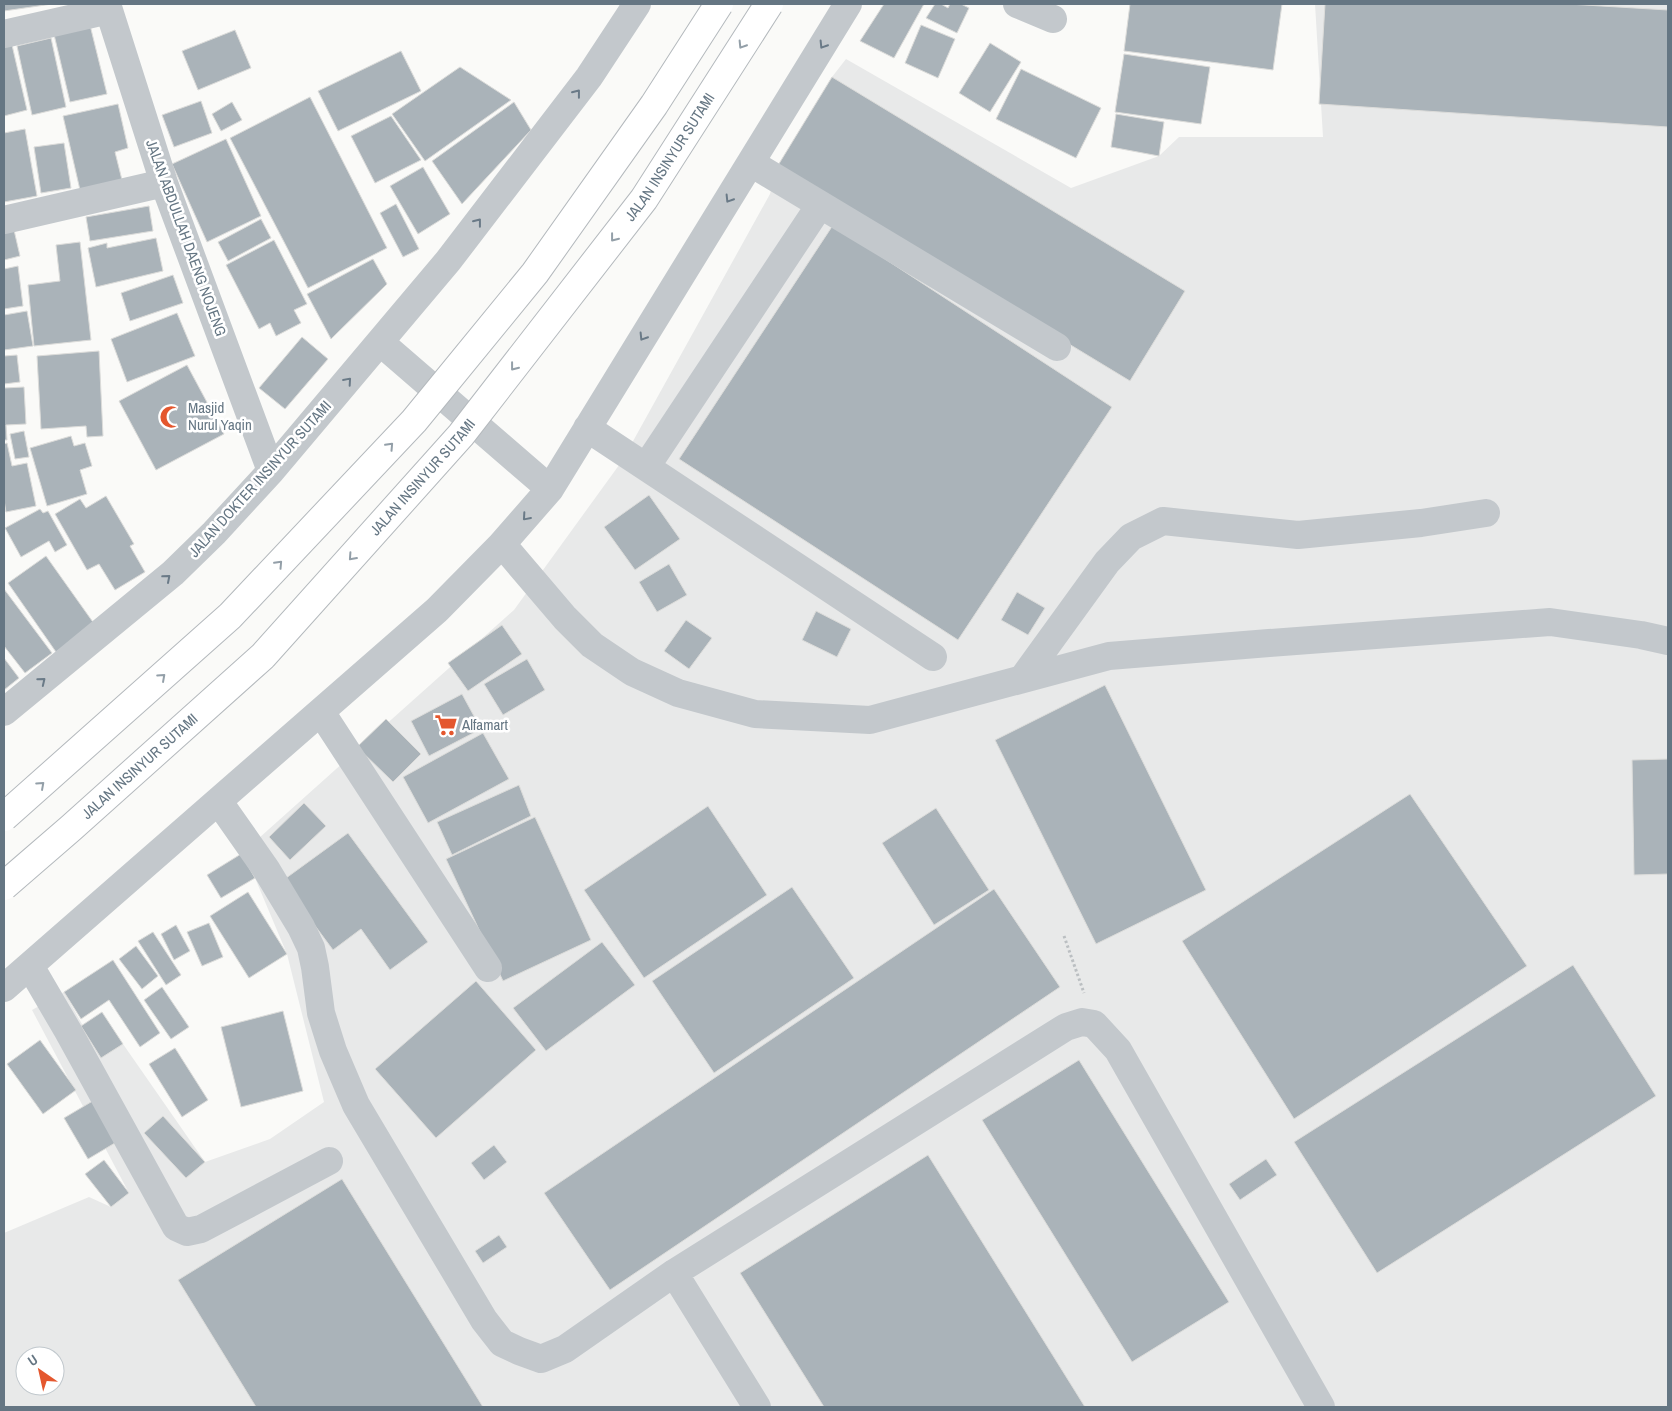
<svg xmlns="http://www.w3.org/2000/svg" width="1672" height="1411" viewBox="0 0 1672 1411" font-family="'Archivo Narrow',sans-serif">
<rect width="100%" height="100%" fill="#fafaf8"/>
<path fill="#e8e9e9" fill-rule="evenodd" d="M 1315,4 L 1668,4 L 1668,1407 L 4,1407 L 4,1233 L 89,1197 L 111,1207 L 129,1193 L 32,1010 L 64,992 L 101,1058 L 123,1044 L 205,1162 L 270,1139 L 324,1102 L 287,954 L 255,878 L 241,854 L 514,610 L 622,461 L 770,194 L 777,167 L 832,77 L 846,59 L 1071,188 L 1159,156 L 1179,137 L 1323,137 ZM 25,1356 L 55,1356 L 55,1386 L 25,1386 Z"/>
<path fill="#aab3b9" stroke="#dcdcda" d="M 4,4 L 52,4 L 4,11 Z
M 884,4 L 924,4 L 894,58 L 860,41 Z
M 935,4 L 941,4 L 948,8 L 950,4 L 961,4 L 969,8 L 957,33 L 926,18 Z
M 1130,4 L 1282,4 L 1273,70 L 1124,51 Z
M 1325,4 L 1568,4 L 1668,10 L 1668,127 L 1319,104 Z
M 88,17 L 107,94 L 70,102 L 52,26 Z
M 921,25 L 955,39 L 938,78 L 905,63 Z
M 235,30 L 251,68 L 198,90 L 182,51 Z
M 51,38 L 66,107 L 32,115 L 17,46 Z
M 990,43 L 1021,62 L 990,112 L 959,93 Z
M 12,45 L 27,110 L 4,116 L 4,47 Z
M 401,51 L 421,91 L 338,131 L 318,91 Z
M 1124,54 L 1210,67 L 1201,124 L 1115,112 Z
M 460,67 L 511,100 L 425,161 L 392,114 Z
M 1021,69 L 1101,108 L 1076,158 L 996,119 Z
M 832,77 L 1185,291 L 1130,381 L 777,167 Z
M 310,97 L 387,248 L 308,288 L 230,138 Z
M 201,101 L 212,133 L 174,147 L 162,115 Z
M 232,102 L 242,120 L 221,131 L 212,114 Z
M 514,102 L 531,130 L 462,204 L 432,161 Z
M 118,104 L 128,148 L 115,152 L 122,180 L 80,190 L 63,116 Z
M 1116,114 L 1164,122 L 1159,156 L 1111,147 Z
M 391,116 L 421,160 L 375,183 L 351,136 Z
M 25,129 L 37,196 L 4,202 L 4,133 Z
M 226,139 L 261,216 L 207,242 L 172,164 Z
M 64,143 L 71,188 L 41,193 L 34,147 Z
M 423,167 L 450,214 L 418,234 L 390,186 Z
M 396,204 L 419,249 L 403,257 L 380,213 Z
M 149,206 L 153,231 L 90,241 L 86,217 Z
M 261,219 L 271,238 L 228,261 L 218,242 Z
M 833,225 L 1112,407 L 958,640 L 679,459 Z
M 14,230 L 20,256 L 4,260 L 4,232 Z
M 156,238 L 163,271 L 96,287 L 88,248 L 107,243 L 107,248 Z
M 274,240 L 307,304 L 294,310 L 301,323 L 276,336 L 270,323 L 259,329 L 226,265 Z
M 80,242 L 91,340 L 34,346 L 28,285 L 60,281 L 56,245 Z
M 373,259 L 387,284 L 331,339 L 307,294 Z
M 18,266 L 23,306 L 4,309 L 4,269 Z
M 173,275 L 183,303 L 130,321 L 121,293 Z
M 27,311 L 33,346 L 4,350 L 4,315 Z
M 177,313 L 195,356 L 127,382 L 111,339 Z
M 302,337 L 328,359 L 285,409 L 259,388 Z
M 99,351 L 103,436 L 87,437 L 86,426 L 41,429 L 37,356 Z
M 17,355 L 20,382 L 4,384 L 4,356 Z
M 187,365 L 224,434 L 156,470 L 119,401 Z
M 24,387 L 26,424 L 6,425 L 7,440 L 4,440 L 4,388 Z
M 24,431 L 29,457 L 15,459 L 10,434 Z
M 71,436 L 74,446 L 85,443 L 92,466 L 80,470 L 87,494 L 47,506 L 30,448 Z
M 7,443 L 12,466 L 27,463 L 36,506 L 6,512 L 4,500 L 4,444 Z
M 649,495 L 680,539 L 635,570 L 604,527 Z
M 106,496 L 134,544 L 130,546 L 145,572 L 115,590 L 99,564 L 87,570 L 55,514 L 80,499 L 86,508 Z
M 40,509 L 43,513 L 48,511 L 67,545 L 55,552 L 49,541 L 21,557 L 5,528 Z
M 46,556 L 95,625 L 56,652 L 8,583 Z
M 669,564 L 687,595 L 657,612 L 639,582 Z
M 4,589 L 52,653 L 25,673 L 4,646 Z
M 1017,592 L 1045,608 L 1028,635 L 1001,620 Z
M 816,611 L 851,629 L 837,657 L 802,640 Z
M 686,620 L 712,638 L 689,669 L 664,651 Z
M 502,625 L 522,654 L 468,691 L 448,663 Z
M 4,658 L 19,678 L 4,690 Z
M 527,659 L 545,690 L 503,715 L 484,684 Z
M 1105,685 L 1206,890 L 1096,944 L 995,740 Z
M 462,694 L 481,729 L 429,756 L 411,721 Z
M 386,719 L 421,754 L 393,782 L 357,747 Z
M 483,733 L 509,779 L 428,823 L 403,777 Z
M 1668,759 L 1668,874 L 1634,875 L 1632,760 Z
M 519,785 L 531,816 L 452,855 L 437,822 Z
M 1410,794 L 1527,966 L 1294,1119 L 1182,941 Z
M 304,803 L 326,826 L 290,860 L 269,837 Z
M 708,806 L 767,895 L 644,978 L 584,890 Z
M 936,808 L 989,890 L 934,925 L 882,843 Z
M 535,817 L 591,940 L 503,981 L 446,859 Z
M 348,833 L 428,942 L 390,970 L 361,929 L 333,950 L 282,881 Z
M 241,854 L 255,878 L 221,898 L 207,875 Z
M 792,887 L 854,978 L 714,1073 L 652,981 Z
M 994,889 L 1060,987 L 610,1290 L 544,1193 Z
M 248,892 L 287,954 L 249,978 L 210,916 Z
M 209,923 L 223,957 L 202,966 L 187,932 Z
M 176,925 L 190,951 L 174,960 L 161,934 Z
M 153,932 L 181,975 L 166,985 L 138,941 Z
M 602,942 L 635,985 L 546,1051 L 513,1008 Z
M 136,946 L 158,976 L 142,989 L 119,959 Z
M 113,960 L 160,1033 L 140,1047 L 109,1000 L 81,1019 L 64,992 Z
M 1573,965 L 1656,1096 L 1377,1273 L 1294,1142 Z
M 476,981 L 536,1050 L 436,1138 L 375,1069 Z
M 162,987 L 189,1027 L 171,1039 L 144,1000 Z
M 283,1011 L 303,1091 L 241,1107 L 221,1027 Z
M 102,1012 L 123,1044 L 101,1058 L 81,1026 Z
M 40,1040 L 76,1090 L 43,1114 L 7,1064 Z
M 175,1048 L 208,1100 L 182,1117 L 149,1064 Z
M 1079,1060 L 1229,1302 L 1132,1362 L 982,1120 Z
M 96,1099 L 120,1140 L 88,1159 L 64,1118 Z
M 163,1116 L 205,1162 L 186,1178 L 144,1133 Z
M 494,1145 L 507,1162 L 484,1180 L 471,1163 Z
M 928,1155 L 1085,1407 L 824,1407 L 740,1273 Z
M 1266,1159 L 1277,1175 L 1240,1200 L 1229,1184 Z
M 104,1160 L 129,1193 L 111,1207 L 85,1174 Z
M 342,1179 L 483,1407 L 256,1407 L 178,1280 Z
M 499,1235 L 507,1247 L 483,1263 L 475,1251 Z"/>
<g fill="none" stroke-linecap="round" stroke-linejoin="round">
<path stroke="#bbbfc2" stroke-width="3" stroke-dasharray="2.5 2.5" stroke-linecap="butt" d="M 1064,936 L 1084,993"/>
<path stroke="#c3c8cc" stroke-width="28" d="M 107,4 L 164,183 L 271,471
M 1017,4 L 1053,19
M 4,34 L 109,10
M 751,163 L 1057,347
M 4,220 L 164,183
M 381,343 L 550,489
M 587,428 L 933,657
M 646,467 L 820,205
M 502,544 L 565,618 L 592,645 L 632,672 L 678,693 L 755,714 L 870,720 L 1109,656 L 1269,643 L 1550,622 L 1641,635 L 1668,641
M 1023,678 L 1107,562 L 1131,537 L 1163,521 L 1298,535 L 1421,523 L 1486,513
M 4,712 L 173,573 L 214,533 L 271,471 L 448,261 L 589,77 L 637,4
M 321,712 L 488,968
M 219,802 L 266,869 L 301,927 L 311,948 L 315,967 L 321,1013 L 333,1051 L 356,1105 L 484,1320 L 502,1343 L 519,1351 L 541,1359 L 565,1349 L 674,1273 L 1066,1027 L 1082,1022 L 1094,1024 L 1118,1050 L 1321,1407
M 30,966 L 68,1031 L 176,1227 L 187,1232 L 201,1229 L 329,1161
M 4,988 L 437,610 L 502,544 L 550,489 L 848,4
M 674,1273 L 757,1407"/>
<defs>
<g id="highway-bridge">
<path d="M 4,817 L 230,616 L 414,421 L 535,273 L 654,105 L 719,4"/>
<path id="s1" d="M 4,886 L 71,828 L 263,656 L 461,435 L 644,199 L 769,4"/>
</g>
</defs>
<use href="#highway-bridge" stroke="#b4b9bd" stroke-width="30" stroke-linecap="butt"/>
<use href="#highway-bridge" stroke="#fff" stroke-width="28"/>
</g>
<defs><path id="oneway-chevron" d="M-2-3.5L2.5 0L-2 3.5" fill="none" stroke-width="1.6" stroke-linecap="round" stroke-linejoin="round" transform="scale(1.25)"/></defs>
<g stroke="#939fa8">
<use href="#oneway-chevron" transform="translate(742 45) rotate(122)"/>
<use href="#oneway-chevron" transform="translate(614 238) rotate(128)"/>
<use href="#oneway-chevron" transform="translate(514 367) rotate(128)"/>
<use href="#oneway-chevron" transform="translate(390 446) rotate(-47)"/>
<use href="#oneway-chevron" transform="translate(352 557) rotate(132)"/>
<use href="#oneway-chevron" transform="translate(279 564) rotate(-47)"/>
<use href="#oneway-chevron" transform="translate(162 677) rotate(-42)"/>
<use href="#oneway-chevron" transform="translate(41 785) rotate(-42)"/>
</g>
<g stroke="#6a7a87">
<use href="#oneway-chevron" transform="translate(823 45) rotate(122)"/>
<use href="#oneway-chevron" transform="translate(577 93) rotate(-52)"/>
<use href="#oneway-chevron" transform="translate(729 199) rotate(122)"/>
<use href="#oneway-chevron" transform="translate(478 222) rotate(-52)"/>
<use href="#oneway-chevron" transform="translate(643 337) rotate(122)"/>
<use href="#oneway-chevron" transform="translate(348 381) rotate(-49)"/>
<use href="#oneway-chevron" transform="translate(526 517) rotate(131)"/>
<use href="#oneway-chevron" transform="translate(167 578) rotate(-41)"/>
<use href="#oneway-chevron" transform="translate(42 681) rotate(-39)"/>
</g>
<defs>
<symbol id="mosque-bare" viewBox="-9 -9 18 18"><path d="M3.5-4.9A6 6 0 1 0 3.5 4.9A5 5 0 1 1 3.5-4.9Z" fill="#e4572e" stroke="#fff" stroke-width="2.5" paint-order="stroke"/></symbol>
<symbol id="supermarket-bare" viewBox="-9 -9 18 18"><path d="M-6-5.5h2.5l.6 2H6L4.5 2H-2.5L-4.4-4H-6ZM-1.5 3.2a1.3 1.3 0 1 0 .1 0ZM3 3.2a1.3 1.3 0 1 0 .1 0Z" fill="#e4572e" stroke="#fff" stroke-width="2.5" paint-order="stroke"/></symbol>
</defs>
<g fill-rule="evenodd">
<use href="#mosque-bare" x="155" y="401" width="32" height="32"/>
<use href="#supermarket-bare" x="430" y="709" width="32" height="32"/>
</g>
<g text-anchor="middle" stroke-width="5" stroke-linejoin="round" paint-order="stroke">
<g font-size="15" fill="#657683" stroke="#fff">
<text dy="5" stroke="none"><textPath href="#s1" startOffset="991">JALAN INSINYUR SUTAMI</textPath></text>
<text transform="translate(186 238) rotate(70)" y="5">JALAN ABDULLAH DAENG NOJENG</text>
<text dy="5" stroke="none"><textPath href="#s1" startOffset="586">JALAN INSINYUR SUTAMI</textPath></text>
<text transform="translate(260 479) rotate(-48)" y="5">JALAN DOKTER INSINYUR SUTAMI</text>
<text dy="5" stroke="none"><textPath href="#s1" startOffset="181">JALAN INSINYUR SUTAMI</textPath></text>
</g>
<g font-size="15" fill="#657683" stroke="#fff" text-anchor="start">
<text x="188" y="413">Masjid<tspan x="188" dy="17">Nurul Yaqin</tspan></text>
<text x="462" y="730">Alfamart</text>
</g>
</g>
<rect width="1672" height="1411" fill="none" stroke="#657683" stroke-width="10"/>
<g transform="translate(40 1371) rotate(326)"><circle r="24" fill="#ffffff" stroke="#c1c8cd"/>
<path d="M0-4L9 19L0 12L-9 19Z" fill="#e4572e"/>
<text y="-8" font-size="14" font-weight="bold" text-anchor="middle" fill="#657683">U</text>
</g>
</svg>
